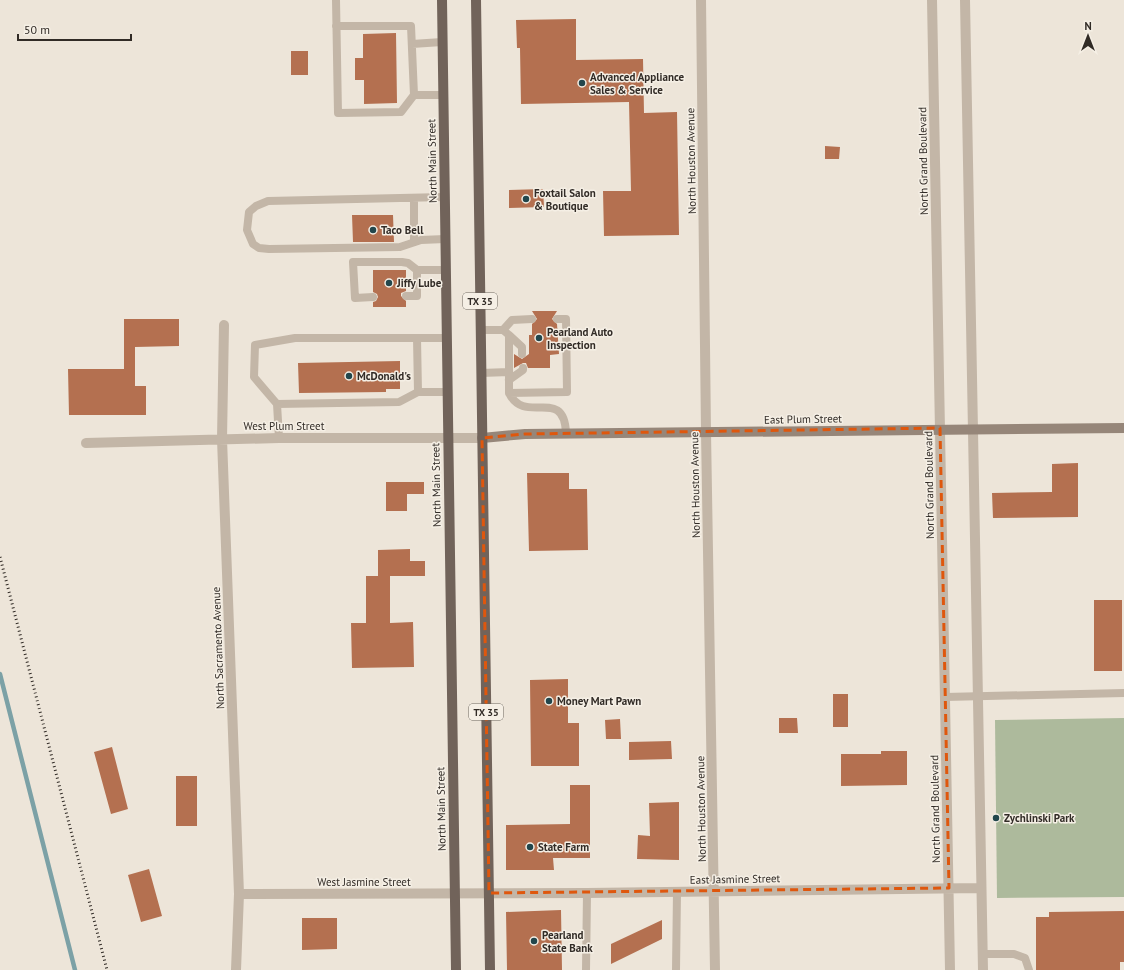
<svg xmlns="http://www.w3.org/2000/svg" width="1124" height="970" viewBox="0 0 1124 970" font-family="'PT Sans',sans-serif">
<rect width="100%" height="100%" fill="#ede5d9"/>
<path fill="#adba9c" d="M 1124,718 L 1124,897 L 997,898 L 995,720 Z"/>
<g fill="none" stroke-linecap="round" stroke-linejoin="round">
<path stroke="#7ca1a6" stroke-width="4.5" d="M 0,674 L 75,970"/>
</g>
<path fill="#b47050" d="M 576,19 L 576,60 L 643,59 L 644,113 L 677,112 L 679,235 L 604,236 L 603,191 L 631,191 L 629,102 L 521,104 L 520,48 L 517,48 L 516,20 Z
M 396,33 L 397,103 L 364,104 L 364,80 L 355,80 L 355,58 L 363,58 L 363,34 Z
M 291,51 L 308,51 L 308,75 L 291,75 Z
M 825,146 L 840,147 L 839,159 L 825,159 Z
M 543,189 L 544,207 L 509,208 L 509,190 Z
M 352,215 L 393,215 L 394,242 L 353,242 Z
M 373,270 L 406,270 L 406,291 L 401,293 L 401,296 L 406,301 L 406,307 L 373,307 L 373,302 L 376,301 L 378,297 L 377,294 L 373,292 Z
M 532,311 L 557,311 L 552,319 L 557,324 L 559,354 L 550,355 L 550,368 L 528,368 L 526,363 L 523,363 L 514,368 L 514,354 L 522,359 L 529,354 L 529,335 L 532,335 L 532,324 L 537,319 Z
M 124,319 L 179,319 L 179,346 L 135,347 L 135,386 L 146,386 L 146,415 L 69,415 L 68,369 L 124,369 Z
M 400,361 L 400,389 L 386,389 L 386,392 L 299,393 L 298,363 Z
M 1078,463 L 1078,517 L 993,518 L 992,493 L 1052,492 L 1052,464 Z
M 527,473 L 569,473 L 569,489 L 587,489 L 588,550 L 529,551 Z
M 386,482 L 424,482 L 424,494 L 407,494 L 407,511 L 386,511 Z
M 410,549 L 410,561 L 425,561 L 425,576 L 390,576 L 390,623 L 413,622 L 414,667 L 352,668 L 351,623 L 366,623 L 366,576 L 378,576 L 378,550 Z
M 1094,600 L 1122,600 L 1122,671 L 1094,671 Z
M 568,679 L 568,723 L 579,723 L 579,766 L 531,766 L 530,680 Z
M 833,694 L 848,694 L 848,727 L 833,727 Z
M 779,718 L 797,718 L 798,733 L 779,733 Z
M 620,719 L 621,739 L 606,739 L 605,720 Z
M 671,741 L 672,759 L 629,760 L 629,742 Z
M 112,747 L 128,809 L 111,814 L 94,752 Z
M 881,751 L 907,751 L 907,785 L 841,786 L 841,754 L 881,754 Z
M 176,776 L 197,776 L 197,826 L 176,826 Z
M 570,785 L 590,785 L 590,858 L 553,858 L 554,870 L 506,870 L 506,825 L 570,824 Z
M 679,802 L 679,860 L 637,859 L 638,835 L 650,836 L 649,803 Z
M 149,869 L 162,916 L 141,922 L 128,875 Z
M 561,910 L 562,970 L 507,970 L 506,912 Z
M 1124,911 L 1124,962 L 1120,962 L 1120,970 L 1036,970 L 1036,917 L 1049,917 L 1049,912 Z
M 302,918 L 337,918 L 337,949 L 302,950 Z
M 662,920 L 662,939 L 611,964 L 611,944 Z"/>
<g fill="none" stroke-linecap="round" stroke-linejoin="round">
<path stroke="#c3b6a7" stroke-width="8" d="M 336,0 L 338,113 L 401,112 L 414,95 L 443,95
M 336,26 L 411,26 L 414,95
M 412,44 L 442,42
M 444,197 L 268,201 L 256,206 L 249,212 L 247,230 L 253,244 L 259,248 L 269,249 L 400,247 L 421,240 L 445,239
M 414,199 L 414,242
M 406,296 L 417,296 L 417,270
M 373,297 L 355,298 L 353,262 L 402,262 L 408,263 L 417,270 L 445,270
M 480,330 L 503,330 L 509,335 L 509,393 C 525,426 564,385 566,433
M 503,330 L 512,320 L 532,319
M 509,335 L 522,347 L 522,354
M 417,338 L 418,392
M 446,338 L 295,338 L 255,345 L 254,377 L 277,404 L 399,402 L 418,392 L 447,392
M 481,373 L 509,372
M 509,380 L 523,370 L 523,368
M 509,393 L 567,392 L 566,319 L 557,319
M 277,404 L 279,438
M 945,697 L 1124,693
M 983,954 L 1014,954 L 1025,958 L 1029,970
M 586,970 L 587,893
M 676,970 L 677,892"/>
<path stroke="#c3b6a7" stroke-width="10" d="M 701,0 L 706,432 L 715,970
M 932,0 L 950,970
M 965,0 L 983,970
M 224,325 L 222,439 L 239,894 L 236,970
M 86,443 L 279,438 L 482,438
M 239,894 L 587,893 L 981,888"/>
<path stroke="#968679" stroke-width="10" d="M 482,438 L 525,434 L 1124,428"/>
<path stroke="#71635a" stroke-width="10" d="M 442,0 L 456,970
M 476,0 L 490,970"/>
<path stroke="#312b26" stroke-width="3" stroke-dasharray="1 3" stroke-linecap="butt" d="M 0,557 L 107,970"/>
</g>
<path fill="none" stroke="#df570d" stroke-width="3" stroke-dasharray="8 5" stroke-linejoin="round" d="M 940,428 L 949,888 L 489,893 L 482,438 L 525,434 Z"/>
<g fill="#22464c" stroke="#f5efe5" stroke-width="1.5">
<circle cx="582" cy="83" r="4"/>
<circle cx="526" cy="199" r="4"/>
<circle cx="373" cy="230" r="4"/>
<circle cx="389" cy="283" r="4"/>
<circle cx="539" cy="338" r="4"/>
<circle cx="349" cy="376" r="4"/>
<circle cx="549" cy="701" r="4"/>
<circle cx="996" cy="818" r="4"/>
<circle cx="530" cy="847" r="4"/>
<circle cx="534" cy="941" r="4"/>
</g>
<g text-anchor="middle" stroke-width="3" stroke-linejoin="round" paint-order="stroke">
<g fill="#f5efe5" stroke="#6c665f" stroke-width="1">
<rect x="463" y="293" width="34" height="16" rx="3"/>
<rect x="469" y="704" width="34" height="16" rx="3"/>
</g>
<g font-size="10" font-weight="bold" fill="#312b26">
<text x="480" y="305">TX 35</text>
<text x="486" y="716">TX 35</text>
</g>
<g font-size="11" font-weight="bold" fill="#312b26" stroke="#f5efe5" text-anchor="start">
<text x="590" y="81">Advanced Appliance<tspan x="590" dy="13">Sales &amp; Service</tspan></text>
<text x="534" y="197">Foxtail Salon<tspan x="534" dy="13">&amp; Boutique</tspan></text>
<text x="381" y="234">Taco Bell</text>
<text x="397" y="287">Jiffy Lube</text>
<text x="547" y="336">Pearland Auto<tspan x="547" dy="13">Inspection</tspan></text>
<text x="357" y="380">McDonald's</text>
<text x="557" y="705">Money Mart Pawn</text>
<text x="1004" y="822">Zychlinski Park</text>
<text x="538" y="851">State Farm</text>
<text x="542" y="939">Pearland<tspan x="542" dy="13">State Bank</tspan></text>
</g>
<g font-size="11" fill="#312b26" stroke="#f5efe5">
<text transform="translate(432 161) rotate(-91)" y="4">North Main Street</text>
<text transform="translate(691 161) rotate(-91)" y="4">North Houston Avenue</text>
<text transform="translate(923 161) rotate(-91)" y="4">North Grand Boulevard</text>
<text transform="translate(803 419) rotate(-1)" y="4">East Plum Street</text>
<text x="284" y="430">West Plum Street</text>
<text transform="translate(436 485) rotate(-91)" y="4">North Main Street</text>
<text transform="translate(695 485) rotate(-91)" y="4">North Houston Avenue</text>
<text transform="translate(929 485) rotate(-91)" y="4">North Grand Boulevard</text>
<text transform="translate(218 648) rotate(-92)" y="4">North Sacramento Avenue</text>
<text transform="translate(441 809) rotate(-91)" y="4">North Main Street</text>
<text transform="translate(701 809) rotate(-91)" y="4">North Houston Avenue</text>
<text transform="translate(935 809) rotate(-91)" y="4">North Grand Boulevard</text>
<text transform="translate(735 879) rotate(-1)" y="4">East Jasmine Street</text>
<text x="364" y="886">West Jasmine Street</text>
</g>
</g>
<g transform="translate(1088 36)" stroke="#f5efe5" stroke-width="3" paint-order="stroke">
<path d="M0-3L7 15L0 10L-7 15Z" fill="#312b26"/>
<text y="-6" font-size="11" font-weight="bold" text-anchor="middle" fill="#312b26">N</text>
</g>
<path d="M18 34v6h113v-6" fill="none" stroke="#312b26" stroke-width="2"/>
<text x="24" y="34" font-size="12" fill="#312b26" stroke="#f5efe5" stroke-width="3" paint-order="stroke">50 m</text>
</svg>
